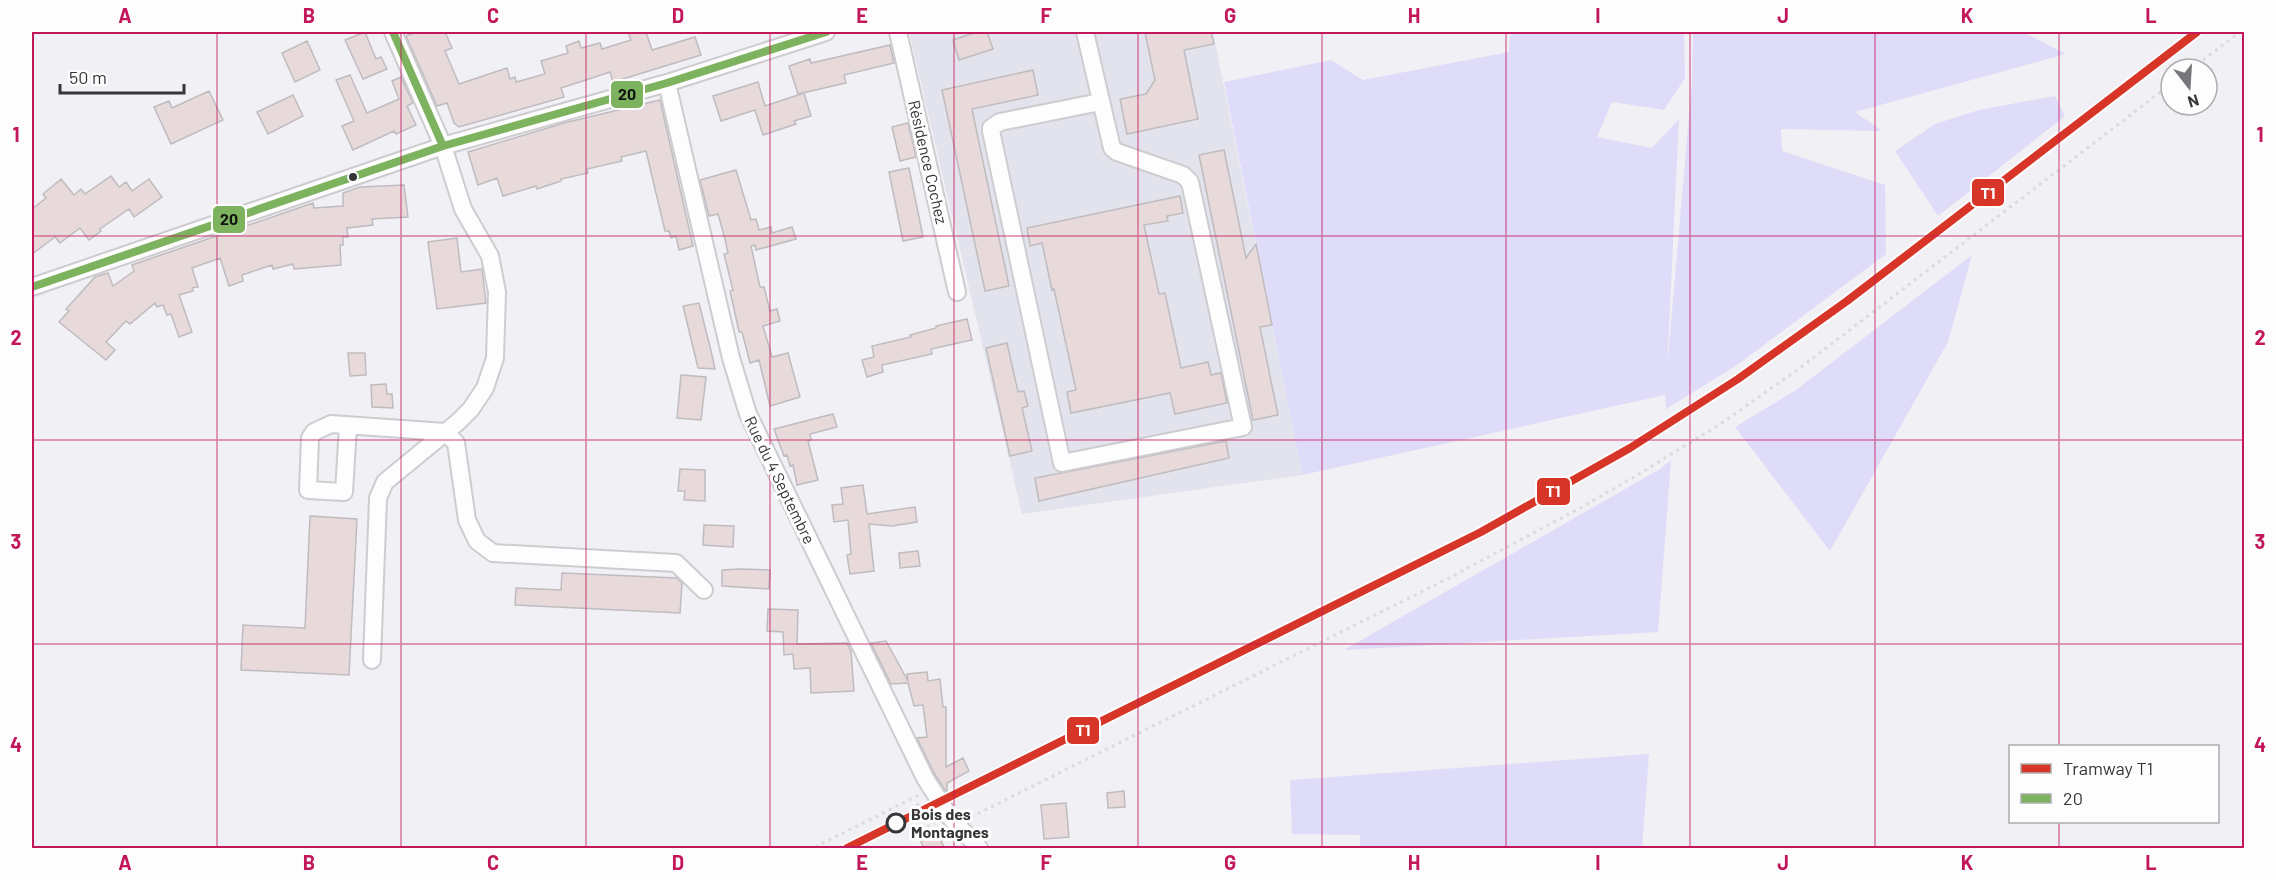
<svg xmlns="http://www.w3.org/2000/svg" width="2276" height="880" viewBox="0 0 2276 880" font-family="Barlow,sans-serif">
<rect width="100%" height="100%" fill="#f0f0f5"/>
<path fill="#e3e3ed" d="M 909,32 L 1213,32 L 1302,475 L 1022,514 Z"/>
<path fill="#dedcf8" d="M 1510,32 L 1684,32 L 1685,78 L 1664,110 L 1612,102 L 1597,137 L 1652,148 L 1679,119 L 1667,368 L 1692,82 L 1693,32 L 2023,32 L 2066,54 L 1855,112 L 1882,131 L 1781,129 L 1782,151 L 1885,185 L 1886,254 L 1737,365 L 1666,409 L 1665,395 L 1302,475 L 1224,82 L 1331,60 L 1363,80 L 1509,52 Z
M 2055,96 L 2065,116 L 1938,216 L 1895,151 L 1935,124 L 1979,110 Z
M 1972,255 L 1948,342 L 1830,551 L 1735,427 L 1796,390 Z
M 1671,460 L 1658,632 L 1344,650 L 1660,469 Z
M 1649,754 L 1642,848 L 1360,848 L 1360,835 L 1292,834 L 1290,780 Z"/>
<path fill="#e8d9db" stroke="#bebcbf" stroke-width="1.5" d="M 365,32 L 376,59 L 381,57 L 387,69 L 363,79 L 345,40 Z
M 417,32 L 445,32 L 452,48 L 445,51 L 459,84 L 507,68 L 510,79 L 515,77 L 516,82 L 545,74 L 541,61 L 568,53 L 566,46 L 579,41 L 581,48 L 600,43 L 602,49 L 631,40 L 628,32 L 646,32 L 652,50 L 695,37 L 701,55 L 613,82 L 610,72 L 592,78 L 561,88 L 564,97 L 459,127 L 454,123 L 447,103 L 437,106 L 406,36 Z
M 977,32 L 987,32 L 993,49 L 959,60 L 953,40 Z
M 1145,32 L 1211,32 L 1214,44 L 1184,50 L 1198,119 L 1127,134 L 1120,99 L 1146,94 L 1155,80 Z
M 307,41 L 320,70 L 295,82 L 282,53 Z
M 890,45 L 894,63 L 844,75 L 846,83 L 798,94 L 789,66 L 810,59 L 811,63 Z
M 1033,70 L 1038,95 L 972,109 L 1009,286 L 985,291 L 942,90 Z
M 350,75 L 367,113 L 399,99 L 392,81 L 401,77 L 413,103 L 407,106 L 416,125 L 396,134 L 394,131 L 353,150 L 342,126 L 354,121 L 336,80 Z
M 758,82 L 765,106 L 804,93 L 811,116 L 794,121 L 796,124 L 763,135 L 755,110 L 721,121 L 713,96 Z
M 209,91 L 223,120 L 171,144 L 154,107 L 169,101 L 172,108 Z
M 293,95 L 303,116 L 268,134 L 257,112 Z
M 660,100 L 693,246 L 679,250 L 676,236 L 671,238 L 669,231 L 665,231 L 646,151 L 621,157 L 622,161 L 587,169 L 588,173 L 561,179 L 561,181 L 537,189 L 536,186 L 503,196 L 497,178 L 478,185 L 468,152 L 564,123 Z
M 908,123 L 916,157 L 900,161 L 892,127 Z
M 1224,150 L 1246,258 L 1256,244 L 1272,325 L 1260,327 L 1278,415 L 1253,420 L 1199,155 Z
M 909,168 L 923,237 L 903,241 L 889,172 Z
M 736,170 L 751,220 L 756,219 L 759,230 L 771,227 L 772,233 L 792,227 L 796,239 L 756,250 L 755,245 L 751,246 L 760,287 L 764,287 L 770,311 L 777,309 L 780,321 L 763,326 L 772,357 L 788,353 L 800,397 L 770,406 L 759,360 L 750,363 L 742,332 L 739,332 L 730,291 L 733,290 L 724,254 L 728,253 L 725,239 L 718,214 L 709,216 L 700,180 Z
M 111,176 L 119,187 L 126,182 L 132,191 L 149,179 L 162,197 L 134,217 L 129,209 L 100,229 L 101,231 L 89,240 L 80,228 L 60,243 L 55,237 L 32,254 L 32,209 L 46,198 L 43,194 L 61,179 L 74,195 L 81,189 L 85,194 Z
M 404,185 L 408,217 L 372,219 L 373,225 L 347,228 L 348,237 L 343,237 L 343,245 L 340,245 L 341,265 L 294,269 L 293,264 L 273,269 L 272,265 L 242,275 L 243,281 L 229,286 L 220,258 L 192,268 L 198,287 L 192,288 L 193,291 L 179,295 L 192,332 L 179,337 L 171,314 L 167,315 L 163,305 L 157,307 L 155,303 L 130,324 L 126,321 L 106,342 L 115,350 L 106,360 L 59,322 L 69,311 L 66,309 L 95,277 L 108,273 L 113,286 L 134,271 L 132,265 L 158,256 L 313,203 L 314,208 L 343,206 L 343,193 L 360,187 Z
M 1180,196 L 1183,213 L 1167,216 L 1168,221 L 1144,225 L 1159,294 L 1165,293 L 1181,368 L 1208,362 L 1211,375 L 1221,373 L 1227,403 L 1175,414 L 1170,393 L 1071,413 L 1067,392 L 1076,390 L 1054,289 L 1052,290 L 1042,243 L 1030,246 L 1027,228 Z
M 457,238 L 461,272 L 482,269 L 486,303 L 437,309 L 428,242 Z
M 699,303 L 711,351 L 715,369 L 698,368 L 683,306 Z
M 967,319 L 972,340 L 931,349 L 932,354 L 882,365 L 883,372 L 867,377 L 862,360 L 874,357 L 872,346 L 911,337 L 910,335 L 936,328 L 936,326 Z
M 1007,343 L 1018,392 L 1024,391 L 1028,406 L 1022,408 L 1032,451 L 1010,456 L 986,348 Z
M 348,353 L 365,353 L 366,375 L 350,376 Z
M 681,375 L 706,377 L 701,420 L 677,418 Z
M 386,384 L 387,394 L 392,394 L 393,408 L 372,407 L 371,385 Z
M 833,414 L 837,427 L 810,434 L 811,440 L 808,441 L 818,480 L 797,485 L 793,465 L 790,466 L 787,455 L 784,456 L 774,429 Z
M 1226,441 L 1229,458 L 1039,501 L 1035,478 Z
M 680,469 L 705,470 L 705,501 L 684,500 L 685,491 L 678,491 Z
M 863,485 L 867,514 L 915,507 L 917,522 L 892,526 L 869,524 L 874,571 L 850,574 L 847,555 L 851,554 L 848,520 L 834,522 L 832,505 L 843,504 L 841,488 Z
M 310,516 L 357,519 L 349,675 L 241,670 L 243,625 L 305,628 Z
M 704,525 L 734,526 L 733,547 L 703,545 Z
M 918,551 L 920,566 L 900,568 L 899,553 Z
M 740,569 L 770,570 L 769,589 L 722,586 L 722,570 Z
M 562,573 L 677,578 L 682,583 L 680,613 L 515,605 L 516,588 L 561,590 Z
M 768,609 L 798,610 L 797,644 L 847,643 L 851,651 L 854,691 L 811,693 L 810,668 L 794,669 L 793,654 L 784,655 L 783,632 L 767,631 Z
M 886,641 L 908,681 L 907,674 L 927,672 L 928,681 L 940,679 L 943,707 L 946,707 L 946,767 L 963,758 L 969,771 L 947,783 L 947,793 L 934,773 L 917,738 L 927,737 L 923,705 L 914,706 L 908,683 L 891,684 L 871,643 Z
M 1124,791 L 1125,807 L 1108,808 L 1107,793 Z
M 1066,803 L 1069,837 L 1044,839 L 1041,805 Z
M 936,830 L 945,849 L 924,849 L 920,839 Z"/>
<g fill="none" stroke-linecap="round" stroke-linejoin="round">
<defs>
<path id="minor" d="M 898,32 L 957,292
M 1085,32 L 1112,148 L 1117,152 L 1183,175 L 1190,182 L 1243,427 L 1062,463 L 991,131 L 991,128 L 1000,122 L 1100,102
M 667,83 L 731,358 L 748,414 L 925,778 L 949,816 L 979,848
M 32,287 L 443,146 L 667,83 L 826,32
M 348,426 L 344,492 L 308,490 L 310,438 L 314,432 L 331,424 L 445,432 L 456,443 L 467,520 L 477,541 L 493,553 L 676,563 L 704,590
M 372,660 L 378,498 L 385,482 L 458,422 L 471,409 L 485,388 L 495,358 L 497,292 L 490,256 L 463,209 L 443,146 L 393,32"/>
</defs>
<use href="#minor" stroke="#cdcdd1" stroke-width="20"/>
<path stroke="#dbdbdc" stroke-width="3" stroke-dasharray="3 4.5" stroke-linecap="butt" d="M 2191,69 L 2240,32
M 910,809 L 921,803
M 971,817 L 1449,578 L 1582,507 L 1639,474 L 1722,423 L 1800,368 L 2171,84
M 920,830 L 935,823
M 818,848 L 817,846 L 919,795
M 831,848 L 836,846"/>
<use href="#minor" stroke="#fdfdfe" stroke-width="16"/>
<defs>
<path id="bus-1" d="M 393,32 L 443,146
M 32,287 L 443,146 L 667,83 L 826,32"/>
</defs>
<use href="#bus-1" stroke="#fdfdfe" stroke-width="12"/>
<use href="#bus-1" stroke="#7db25e" stroke-width="8"/>
<defs>
<path id="tram-1" d="M 847,848 L 1481,532 L 1630,448 L 1738,379 L 1847,301 L 2197,32"/>
</defs>
<use href="#tram-1" stroke="#fdfdfe" stroke-width="12"/>
<use href="#tram-1" stroke="#d73527" stroke-width="8"/>
</g>
<path fill="none" stroke="#c2185b" stroke-width="1.5" stroke-opacity="0.55" d="M 217,32 L 217,848M 401,32 L 401,848M 586,32 L 586,848M 770,32 L 770,848M 954,32 L 954,848M 1138,32 L 1138,848M 1322,32 L 1322,848M 1506,32 L 1506,848M 1690,32 L 1690,848M 1875,32 L 1875,848M 2059,32 L 2059,746M 32,236 L 2244,236M 32,440 L 2244,440M 32,644 L 2244,644M 2059,822 L 2059,848"/>
<circle fill="#363639" stroke="#fdfdfe" stroke-width="2" cx="353" cy="177" r="5"/>
<circle fill="#fdfdfe" stroke="#363639" stroke-width="3" cx="896" cy="823" r="9"/>
<g text-anchor="middle" stroke-width="6" stroke-linejoin="round" paint-order="stroke">
<g font-size="16" fill="#363639" stroke="#fdfdfe">
<text transform="translate(928 162) rotate(77)" y="6">Résidence Cochez</text>
<text transform="translate(780 480) rotate(64)" y="6">Rue du 4 Septembre</text>
</g>
<g font-size="16" font-weight="bold" fill="#363639" stroke="#fdfdfe" text-anchor="start">
<text x="911" y="820">Bois des<tspan x="911" dy="18">Montagnes</tspan></text>
</g>
</g>
<g stroke="#fdfdfe" stroke-width="2">
<rect x="610" y="80" width="34" height="29" rx="6" fill="#7db25e"/>
<rect x="1971" y="178" width="34" height="29" rx="6" fill="#d73527"/>
<rect x="212" y="205" width="34" height="29" rx="6" fill="#7db25e"/>
<rect x="1536" y="477" width="35" height="29" rx="6" fill="#d73527"/>
<rect x="1066" y="716" width="34" height="29" rx="6" fill="#d73527"/>
</g>
<g font-size="16" text-anchor="middle" font-weight="bold" fill="#fff">
<text x="1988" y="199">T1</text>
<text x="1553" y="497">T1</text>
<text x="1083" y="736">T1</text>
</g>
<g font-size="16" text-anchor="middle" font-weight="bold" fill="#111">
<text x="627" y="100">20</text>
<text x="229" y="225">20</text>
</g>
<rect width="2276" height="880" fill="none" stroke="#fdfdfe" stroke-width="66"/>
<rect x="2009" y="745" width="210" height="78" fill="#fdfdfe" stroke="#adadaf" stroke-width="1.5"/>
<rect x="2021" y="764" width="30" height="9" fill="#d73527" stroke="#adadaf" stroke-width="1.5"/>
<text x="2063" y="775" font-size="18" fill="#363639">Tramway T1</text>
<rect x="2021" y="794" width="30" height="9" fill="#7db25e" stroke="#adadaf" stroke-width="1.5"/>
<text x="2063" y="805" font-size="18" fill="#363639">20</text>
<g transform="translate(2189 87) rotate(163)"><circle r="28" fill="#fdfdfe" stroke="#adadaf" stroke-width="1.5"/>
<path d="M0-4.5L10 22L0 15L-10 22Z" fill="#77777b"/>
<text y="-9" font-size="16" font-weight="bold" text-anchor="middle" fill="#363639">N</text>
</g>
<path d="M60 84v9h124v-9" fill="none" stroke="#363639" stroke-width="3"/>
<text x="69" y="84" font-size="18" fill="#363639" stroke="#fdfdfe" stroke-width="4.5" paint-order="stroke">50 m</text>
<rect x="33" y="33" width="2210" height="814" fill="none" stroke="#c2185b" stroke-width="2"/>
<g font-size="20" text-anchor="middle" font-weight="bold" fill="#c2185b">
<text x="125" y="23">A</text>
<text x="309" y="23">B</text>
<text x="493" y="23">C</text>
<text x="678" y="23">D</text>
<text x="862" y="23">E</text>
<text x="1046" y="23">F</text>
<text x="1230" y="23">G</text>
<text x="1414" y="23">H</text>
<text x="1598" y="23">I</text>
<text x="1783" y="23">J</text>
<text x="1967" y="23">K</text>
<text x="2151" y="23">L</text>
<text x="16" y="142">1</text>
<text x="2260" y="142">1</text>
<text x="16" y="345">2</text>
<text x="2260" y="345">2</text>
<text x="16" y="549">3</text>
<text x="2260" y="549">3</text>
<text x="16" y="752">4</text>
<text x="2260" y="752">4</text>
<text x="125" y="870">A</text>
<text x="309" y="870">B</text>
<text x="493" y="870">C</text>
<text x="678" y="870">D</text>
<text x="862" y="870">E</text>
<text x="1046" y="870">F</text>
<text x="1230" y="870">G</text>
<text x="1414" y="870">H</text>
<text x="1598" y="870">I</text>
<text x="1783" y="870">J</text>
<text x="1967" y="870">K</text>
<text x="2151" y="870">L</text>
</g>
</svg>
